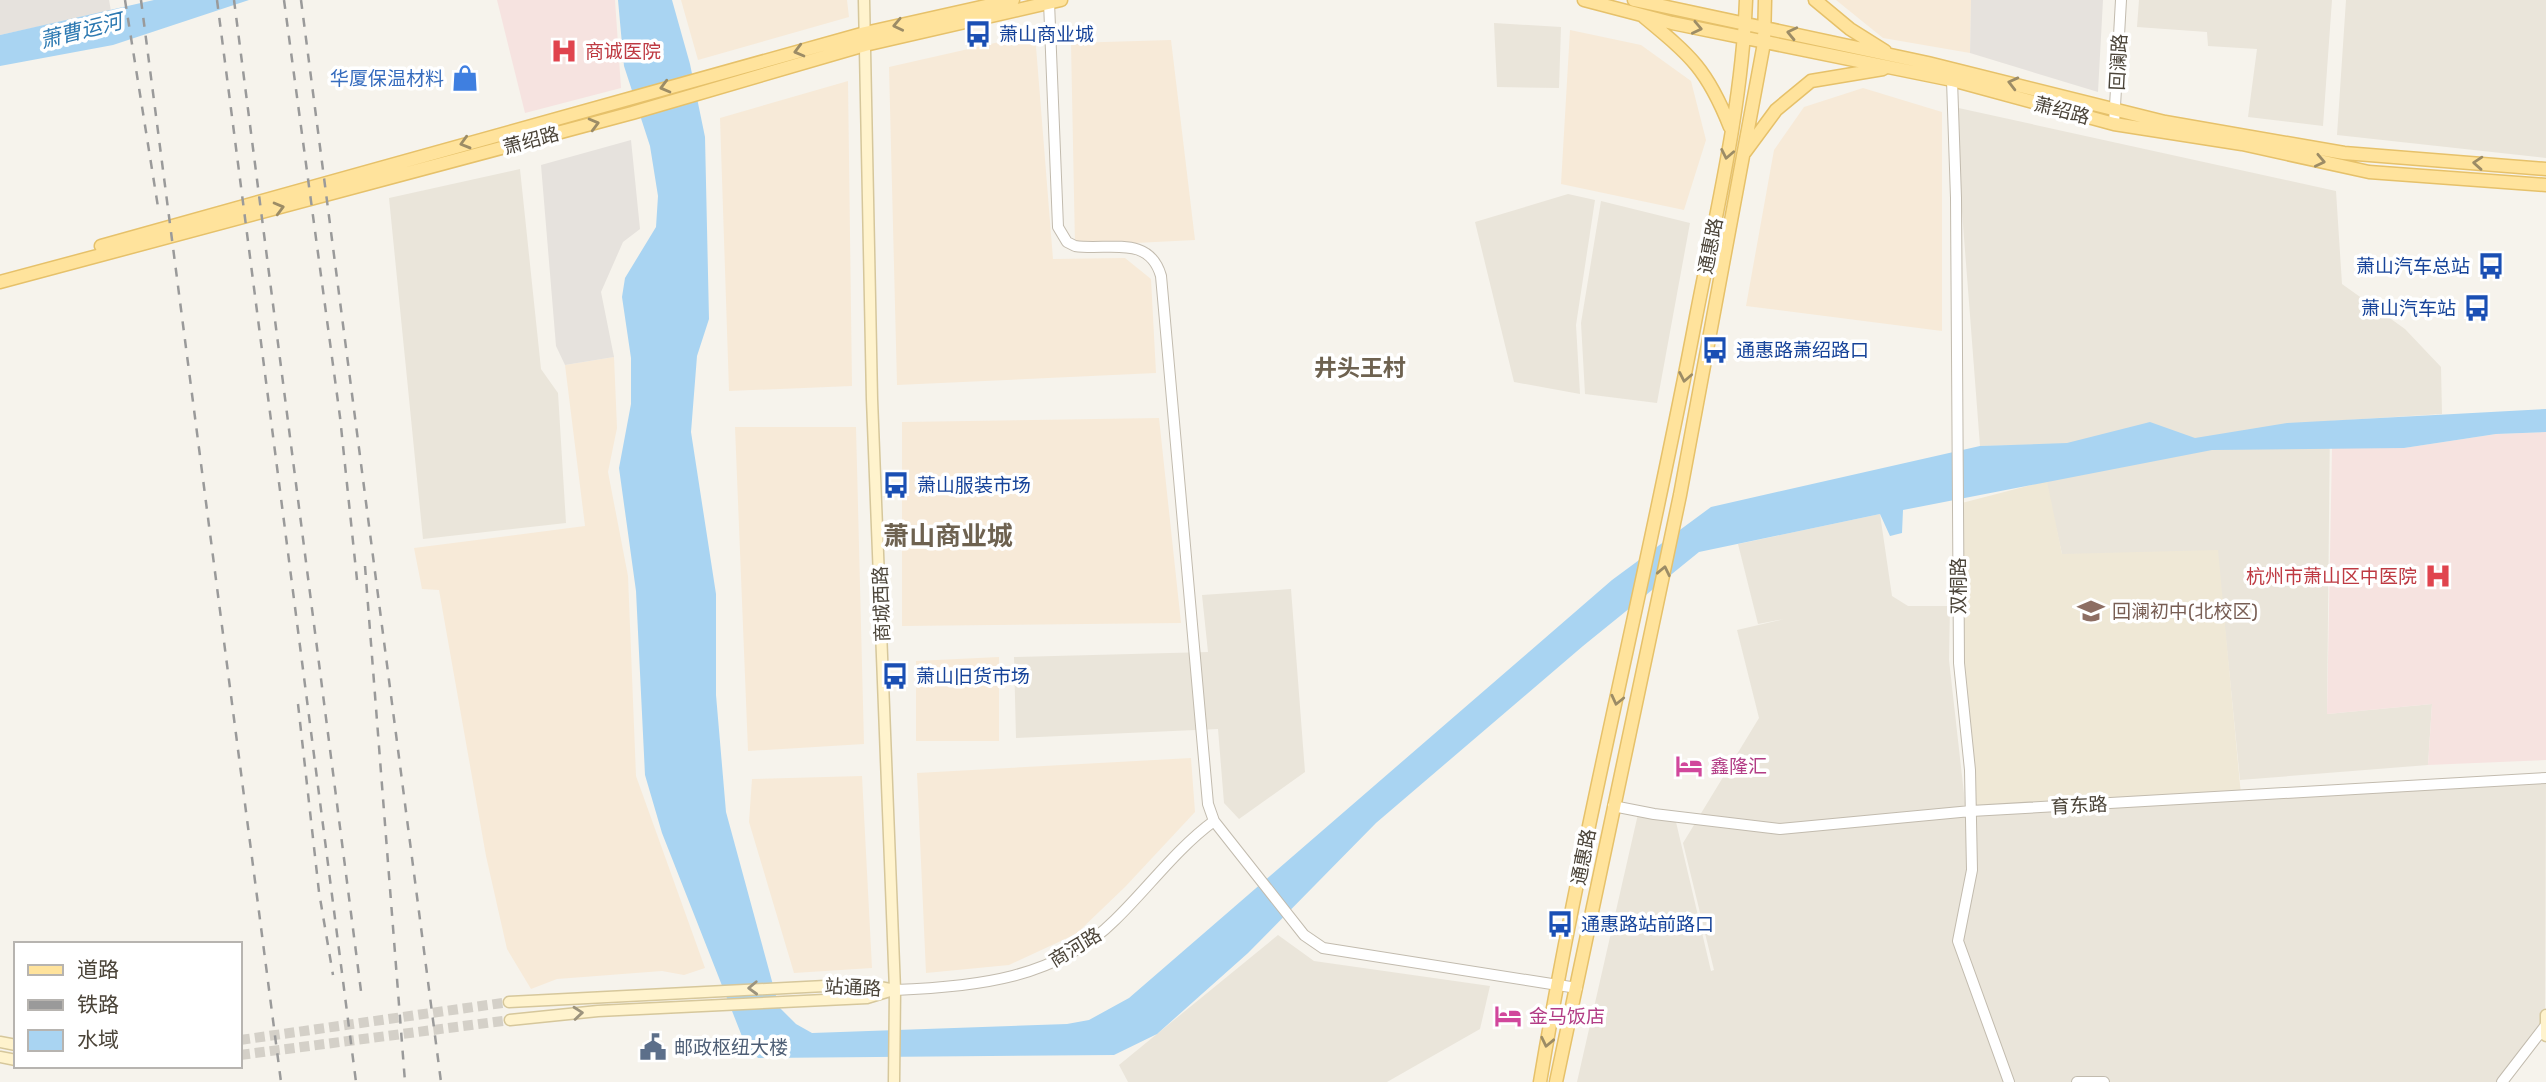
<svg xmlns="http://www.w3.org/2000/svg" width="2546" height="1082" viewBox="0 0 2546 1082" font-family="Rubik,'Noto Sans SC',sans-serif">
<rect width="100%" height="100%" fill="#f6f3ec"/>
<path fill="#eae5da" d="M 2139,0 L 2332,0 L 2323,126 L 2248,117 L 2257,49 L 2208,46 L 2207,32 L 2137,27 Z
M 2346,0 L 2546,0 L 2546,158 L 2337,135 Z
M 1494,23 L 1561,27 L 1559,88 L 1497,87 Z
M 1954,107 L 2336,191 L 2342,284 L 2405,329 L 2441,367 L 2442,414 L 2330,421 L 2327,714 L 2432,704 L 2428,765 L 2240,780 L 2218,559 L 2062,554 L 2037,445 L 1980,446 Z
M 520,169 L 541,369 L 558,393 L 566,523 L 423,539 L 389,198 Z
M 1568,194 L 1595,200 L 1576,325 L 1580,394 L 1514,382 L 1475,222 Z
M 1601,201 L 1690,223 L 1657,403 L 1585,394 L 1581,323 Z
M 1880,514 L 1892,596 L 1908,606 L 1950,606 L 1949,660 L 1971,856 L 1971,811 L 2546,778 L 2545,1027 L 2502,1082 L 1577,1082 L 1638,814 L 1676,822 L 1711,971 L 1714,970 L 1683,843 L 1759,718 L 1737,630 L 1784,619 L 1758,624 L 1738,544 Z
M 1291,589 L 1305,772 L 1239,819 L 1224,803 L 1218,729 L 1016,738 L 1014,657 L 1208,652 L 1202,595 Z
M 1278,935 L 1314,961 L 1490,986 L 1480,1029 L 1387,1082 L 1128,1082 L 1119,1065 Z"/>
<path fill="#f7ead8" d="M 681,0 L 847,0 L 849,17 L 698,60 Z
M 1836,0 L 1971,0 L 1970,53 L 1883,38 Z
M 1570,30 L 1641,45 L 1691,81 L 1706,140 L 1684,210 L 1561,184 Z
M 1035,34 L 1053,259 L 1125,258 L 1151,279 L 1156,373 L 897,385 L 889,67 Z
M 1171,40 L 1195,240 L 1075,246 L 1071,43 Z
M 848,81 L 852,386 L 729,391 L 720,118 Z
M 1863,88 L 1942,112 L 1942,331 L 1746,306 L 1774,150 L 1804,107 Z
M 614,357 L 617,428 L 608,472 L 628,576 L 636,776 L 705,968 L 684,975 L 662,971 L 557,979 L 531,989 L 507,949 L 486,856 L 439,590 L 422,589 L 414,548 L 585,526 L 565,365 Z
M 1159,418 L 1181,623 L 902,626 L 902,422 Z
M 735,427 L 856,427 L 864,744 L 748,751 Z
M 999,657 L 999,741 L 916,741 L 916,661 Z
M 1191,758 L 1195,812 L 1125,887 L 1076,934 L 1009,965 L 926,973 L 917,773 Z
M 862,776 L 872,968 L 794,973 L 749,822 L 752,779 Z"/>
<path fill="#e6e2dd" d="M 0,0 L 109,0 L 111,11 L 0,35 Z
M 1971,0 L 2103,0 L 2098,92 L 1970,53 Z
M 631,140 L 640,229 L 623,242 L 601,292 L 614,357 L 565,365 L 556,346 L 541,165 Z"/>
<path fill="#efe8d6" d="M 2047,481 L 2062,554 L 2218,550 L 2241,795 L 1971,811 L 1959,663 L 1958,504 Z"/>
<path fill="#f6e3e0" d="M 497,0 L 615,0 L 621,88 L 525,113 Z
M 2546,432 L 2546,760 L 2428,765 L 2432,704 L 2327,714 L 2332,448 L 2404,448 L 2496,434 Z"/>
<path fill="#a9d4f2" d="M 154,0 L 249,0 L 113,45 L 0,66 L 0,35 Z
M 618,0 L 672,0 L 690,64 L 705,137 L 709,319 L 697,356 L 691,432 L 716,594 L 716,695 L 726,812 L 779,1007 L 796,1024 L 812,1033 L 1067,1024 L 1089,1020 L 1129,998 L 1612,580 L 1711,507 L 1980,446 L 2067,443 L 2150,422 L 2195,438 L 2287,423 L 2546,409 L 2546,432 L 2496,434 L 2404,448 L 2212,450 L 1903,510 L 1902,533 L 1890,536 L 1880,514 L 1699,552 L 1583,646 L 1376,823 L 1248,953 L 1157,1034 L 1114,1055 L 758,1058 L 745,1044 L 662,833 L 645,775 L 636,591 L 619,468 L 631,404 L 631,358 L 622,297 L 625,278 L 656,227 L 658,196 L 650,146 L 624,66 Z"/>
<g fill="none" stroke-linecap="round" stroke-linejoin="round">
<path stroke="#d4d0c8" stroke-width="10" stroke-dasharray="10 5" stroke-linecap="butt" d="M 240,1040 L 509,1002
M 240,1055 L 510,1020"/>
<defs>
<path id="tertiary" d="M 1049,2 L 1058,227 L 1067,242 L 1075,246 C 1108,251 1149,234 1161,276 L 1208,804 L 1214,821 L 1304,935 L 1323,948 L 1577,988
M 1952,80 L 1956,198 L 1959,663 L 1970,770 L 1972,870 L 1958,941 L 2009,1082
M 2114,124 L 2121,0
M 1613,806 L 1654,814 L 1780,829 L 1971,811 L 2546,778
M 895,990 C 974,987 1056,979 1115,920 C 1149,887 1176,849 1214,821
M 2077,1082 L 2104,1082
M 2502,1082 L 2546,1025"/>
<path id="secondary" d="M 864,0 L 872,399 L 895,990 L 894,1082
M 509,1002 L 864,984 L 895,990
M 2546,1015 L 2546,1036
M 510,1020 L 598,1011 L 867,998 L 890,991
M 0,1042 L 16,1045
M 0,1057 L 16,1060"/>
<path id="primary" d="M 1584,0 L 1672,23 L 1952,80 L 2114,124 L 2242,144 L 2369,172 L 2546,185
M 1634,0 L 1928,63 L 2165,122 L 2344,153 L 2546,169
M 1815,0 L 1850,29 L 1885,51
M 1644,17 C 1691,56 1707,69 1730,127
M 1745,152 L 1776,110 L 1811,81 L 1883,69
M 101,246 L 865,33 L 1013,0
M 0,282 L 632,113 L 865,45 L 1061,0
M 1540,1082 C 1583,825 1648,573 1696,317 C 1716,213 1742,107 1746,0
M 1556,1082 L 1680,495 L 1764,43 L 1765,0"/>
</defs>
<use href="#tertiary" stroke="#c2bbae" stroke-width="12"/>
<use href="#secondary" stroke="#d6c79b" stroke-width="13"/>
<use href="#primary" stroke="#e6c16a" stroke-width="15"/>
<use href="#tertiary" stroke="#fff" stroke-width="10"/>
<use href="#secondary" stroke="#fff3cd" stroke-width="10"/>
<use href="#primary" stroke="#ffe39c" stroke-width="12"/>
<path stroke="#9a9a9a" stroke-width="2.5" stroke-dasharray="9 9" stroke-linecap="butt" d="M 125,0 L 158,207
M 141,0 L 281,1082
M 217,0 L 356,1082
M 234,0 L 362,999
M 284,0 L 340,417 L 357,580
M 301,0 L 441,1082
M 365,566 L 405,1082
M 298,704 L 319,892 L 333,975"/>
</g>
<defs><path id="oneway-chevron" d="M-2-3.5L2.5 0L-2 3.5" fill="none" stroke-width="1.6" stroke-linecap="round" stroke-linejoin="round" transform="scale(1.75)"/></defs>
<g stroke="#9c8c66">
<use href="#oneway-chevron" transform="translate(898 25) rotate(168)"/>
<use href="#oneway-chevron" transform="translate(1697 28) rotate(12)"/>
<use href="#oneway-chevron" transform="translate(1792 33) rotate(-167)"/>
<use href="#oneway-chevron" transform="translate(799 51) rotate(165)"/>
<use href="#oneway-chevron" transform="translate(2013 83) rotate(-166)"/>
<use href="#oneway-chevron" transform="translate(665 87) rotate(165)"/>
<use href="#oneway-chevron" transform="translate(594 124) rotate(-15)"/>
<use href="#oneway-chevron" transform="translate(465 143) rotate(164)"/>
<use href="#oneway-chevron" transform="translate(1727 154) rotate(101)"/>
<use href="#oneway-chevron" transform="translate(2320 161) rotate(12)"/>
<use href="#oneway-chevron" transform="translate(2478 163) rotate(-176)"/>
<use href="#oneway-chevron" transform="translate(279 208) rotate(-15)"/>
<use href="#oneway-chevron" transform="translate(1685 377) rotate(101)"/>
<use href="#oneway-chevron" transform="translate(1664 571) rotate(-78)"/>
<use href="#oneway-chevron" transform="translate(1617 700) rotate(103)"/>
<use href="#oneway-chevron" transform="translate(1547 1042) rotate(102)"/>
</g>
<g stroke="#9c937c">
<use href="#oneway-chevron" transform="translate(753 988) rotate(178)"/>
<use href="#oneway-chevron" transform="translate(578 1013) rotate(-5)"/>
</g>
<defs>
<symbol id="bus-bare" viewBox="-9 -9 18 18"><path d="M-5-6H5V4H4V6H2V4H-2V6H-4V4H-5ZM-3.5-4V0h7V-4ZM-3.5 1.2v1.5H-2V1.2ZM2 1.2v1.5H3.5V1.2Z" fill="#1a4fb4" stroke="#fff" stroke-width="2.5" paint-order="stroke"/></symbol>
<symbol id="hospital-bare" viewBox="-9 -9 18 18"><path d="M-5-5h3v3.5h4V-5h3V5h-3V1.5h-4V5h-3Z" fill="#e0444e" stroke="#fff" stroke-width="2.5" paint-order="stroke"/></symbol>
<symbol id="shop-bare" viewBox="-9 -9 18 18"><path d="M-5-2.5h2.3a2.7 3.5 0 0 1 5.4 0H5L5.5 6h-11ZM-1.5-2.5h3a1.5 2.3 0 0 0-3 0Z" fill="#3f7fe0" stroke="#fff" stroke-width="2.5" paint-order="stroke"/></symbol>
<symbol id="school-bare" viewBox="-9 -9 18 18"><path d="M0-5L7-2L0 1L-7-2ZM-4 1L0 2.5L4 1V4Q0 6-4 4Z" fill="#8d6e63" stroke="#fff" stroke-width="2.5" paint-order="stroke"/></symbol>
<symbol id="hotel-bare" viewBox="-9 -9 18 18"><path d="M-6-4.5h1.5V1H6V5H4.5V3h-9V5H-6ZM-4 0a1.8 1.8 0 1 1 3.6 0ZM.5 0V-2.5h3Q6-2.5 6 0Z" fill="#d1479c" stroke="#fff" stroke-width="2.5" paint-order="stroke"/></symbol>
<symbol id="civic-bare" viewBox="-9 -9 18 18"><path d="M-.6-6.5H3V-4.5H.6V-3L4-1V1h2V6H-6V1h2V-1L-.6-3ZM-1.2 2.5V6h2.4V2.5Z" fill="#5c6f8a" stroke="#fff" stroke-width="2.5" paint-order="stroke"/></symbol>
</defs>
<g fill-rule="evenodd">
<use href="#bus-bare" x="959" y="15" width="38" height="38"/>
<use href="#hospital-bare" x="545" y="32" width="38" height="38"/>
<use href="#shop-bare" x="446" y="59" width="38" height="38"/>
<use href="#bus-bare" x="2472" y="247" width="38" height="38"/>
<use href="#bus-bare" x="2458" y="289" width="38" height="38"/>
<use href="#bus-bare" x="1696" y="331" width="38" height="38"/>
<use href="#bus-bare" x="877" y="466" width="38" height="38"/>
<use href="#hospital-bare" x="2419" y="557" width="38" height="38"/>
<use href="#school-bare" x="2072" y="592" width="38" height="38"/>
<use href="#bus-bare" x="876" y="657" width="38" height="38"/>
<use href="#hotel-bare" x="1670" y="747" width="38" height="38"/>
<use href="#bus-bare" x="1541" y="905" width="38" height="38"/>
<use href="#hotel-bare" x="1489" y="997" width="38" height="38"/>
<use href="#civic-bare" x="634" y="1028" width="38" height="38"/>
</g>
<g text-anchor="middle" stroke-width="7" stroke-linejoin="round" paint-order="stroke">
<g font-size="19" fill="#164399" stroke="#fff" text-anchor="start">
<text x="999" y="41">萧山商业城</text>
<text x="2470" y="273" text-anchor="end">萧山汽车总站</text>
<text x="2456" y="315" text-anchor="end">萧山汽车站</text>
<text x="1736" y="357">通惠路萧绍路口</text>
<text x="917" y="492">萧山服装市场</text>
<text x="916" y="683">萧山旧货市场</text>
<text x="1581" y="931">通惠路站前路口</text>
</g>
<g font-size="19" fill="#be3a42" stroke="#fff" text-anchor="start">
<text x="585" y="58">商诚医院</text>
<text x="2417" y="583" text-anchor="end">杭州市萧山区中医院</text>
</g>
<g font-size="19" fill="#4b4439" stroke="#fff">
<text transform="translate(2118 62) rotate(-87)" y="7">回澜路</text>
<text transform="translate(2062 110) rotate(15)" y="7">萧绍路</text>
<text transform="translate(531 140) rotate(-15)" y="7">萧绍路</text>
<text transform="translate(1710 246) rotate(-79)" y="7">通惠路</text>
<text transform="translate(1958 586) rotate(-90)" y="7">双桐路</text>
<text transform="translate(881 604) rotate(-92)" y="7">商城西路</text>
<text transform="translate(2079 805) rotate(-3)" y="7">育东路</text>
<text transform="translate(1583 857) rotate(-79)" y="7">通惠路</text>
<text transform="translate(1075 947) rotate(-31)" y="7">商河路</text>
<text transform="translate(853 987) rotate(3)" y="7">站通路</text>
</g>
<g font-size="19" fill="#366cbe" stroke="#fff" text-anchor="end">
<text x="444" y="85">华厦保温材料</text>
</g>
<g font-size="19" fill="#785e54" stroke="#fff" text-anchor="start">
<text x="2112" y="618">回澜初中(北校区)</text>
</g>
<g font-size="19" fill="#b23c85" stroke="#fff" text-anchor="start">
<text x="1710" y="773">鑫隆汇</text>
<text x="1529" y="1023">金马饭店</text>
</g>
<g font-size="19" fill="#4e5e75" stroke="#fff" text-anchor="start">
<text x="674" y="1054">邮政枢纽大楼</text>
</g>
<g font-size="21" font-style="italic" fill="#2e7ab2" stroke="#fff">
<text transform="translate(81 31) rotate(-14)" y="7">萧曹运河</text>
</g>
<g font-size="23" font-weight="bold" fill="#6e6250" stroke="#fff">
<text x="1360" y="376">井头王村</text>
</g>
<g font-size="26" font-weight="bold" fill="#6e6250" stroke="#fff">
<text x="948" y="545">萧山商业城</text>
</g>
</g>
<rect x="14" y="942" width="228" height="126" fill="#ffffff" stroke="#b7b4b0" stroke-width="2"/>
<rect x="28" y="965" width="35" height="10" fill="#ffe39c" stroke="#b7b4b0" stroke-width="2"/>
<text x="77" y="977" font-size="21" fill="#4b4439">道路</text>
<rect x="28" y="1000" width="35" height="10" fill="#9a9a9a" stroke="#b7b4b0" stroke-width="2"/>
<text x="77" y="1012" font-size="21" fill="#4b4439">铁路</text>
<rect x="28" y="1030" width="35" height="21" fill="#a9d4f2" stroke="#b7b4b0" stroke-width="2"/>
<text x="77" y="1047" font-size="21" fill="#4b4439">水域</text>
</svg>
